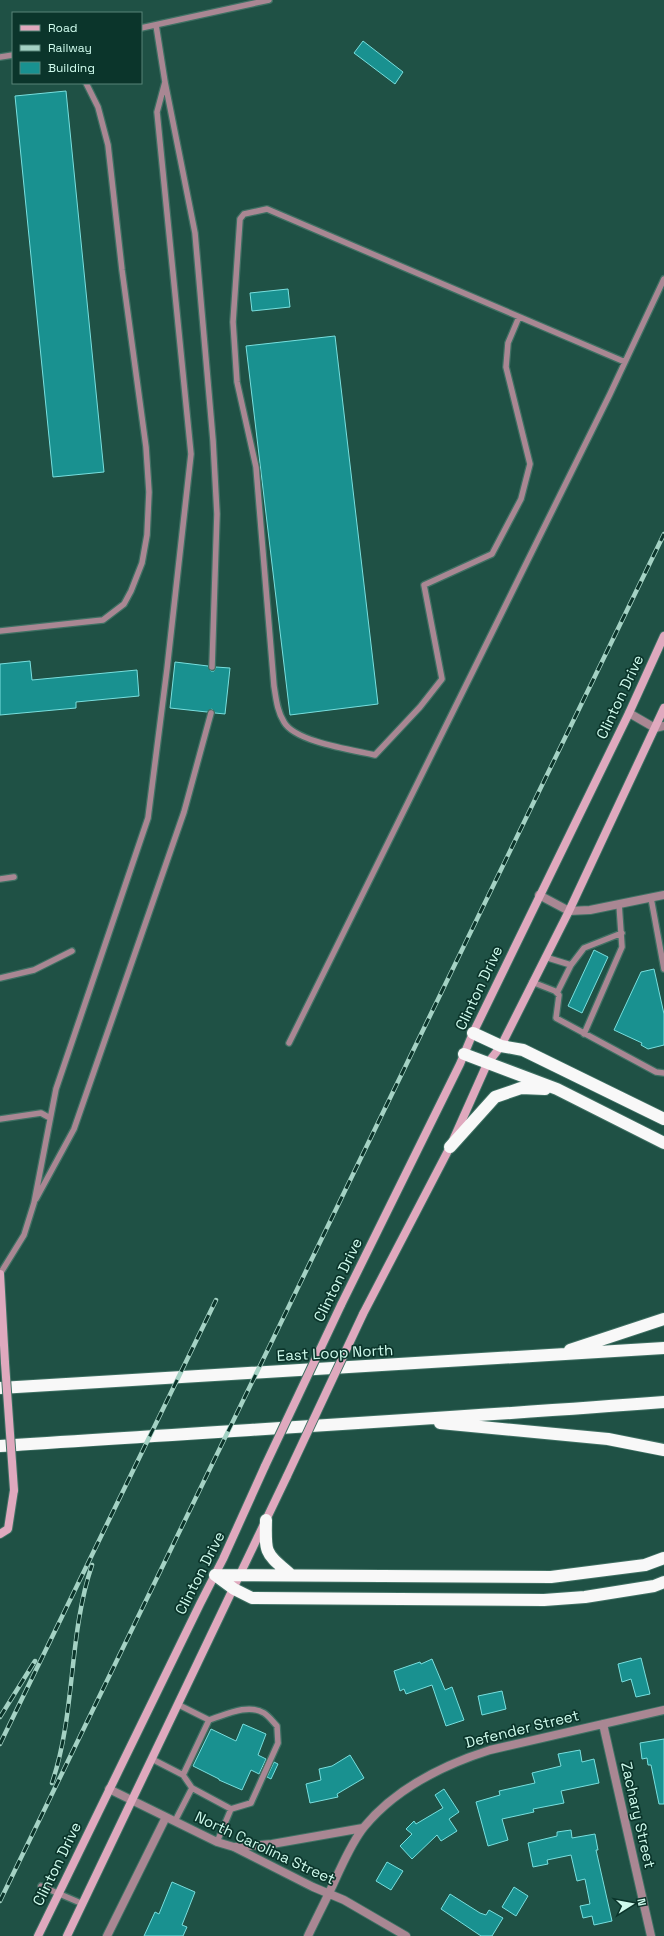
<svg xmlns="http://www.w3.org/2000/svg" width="664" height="1936" viewBox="0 0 664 1936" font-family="'Space Grotesk',sans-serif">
<rect width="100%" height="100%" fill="#1f5145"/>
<path fill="#199190" stroke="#78dfde" d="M 363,41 L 403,72 L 395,84 L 354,53 Z
M 66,91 L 104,472 L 53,477 L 15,96 Z
M 288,289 L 290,307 L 252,311 L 250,293 Z
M 335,336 L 378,704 L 290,715 L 246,346 Z
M 30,661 L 32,680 L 137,670 L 139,696 L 76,702 L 76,708 L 0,715 L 0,664 Z
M 175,662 L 208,666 L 211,671 L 214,671 L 216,667 L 230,668 L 225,714 L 215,713 L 212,709 L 207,712 L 170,708 Z
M 594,950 L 608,957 L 582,1013 L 568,1006 Z
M 654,969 L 664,1014 L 664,1045 L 648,1049 L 641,1045 L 642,1043 L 614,1030 L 641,972 Z
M 641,1658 L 650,1694 L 636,1697 L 631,1679 L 622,1682 L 618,1664 Z
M 432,1659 L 445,1690 L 452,1687 L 464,1720 L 446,1726 L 432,1685 L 406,1694 L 404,1689 L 400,1691 L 394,1671 L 420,1662 L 421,1664 Z
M 502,1691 L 506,1709 L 482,1715 L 478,1696 Z
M 243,1724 L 266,1734 L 258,1755 L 266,1759 L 259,1774 L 251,1770 L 242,1790 L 219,1780 L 219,1779 L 193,1766 L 211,1729 L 236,1741 Z
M 664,1739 L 664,1804 L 659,1804 L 651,1765 L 648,1765 L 647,1758 L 642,1759 L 640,1743 Z
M 580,1750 L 582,1762 L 594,1759 L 599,1783 L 561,1791 L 564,1803 L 533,1809 L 534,1812 L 502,1819 L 508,1840 L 488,1846 L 476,1802 L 500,1795 L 499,1791 L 535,1783 L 532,1773 L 561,1766 L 558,1754 Z
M 350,1755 L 364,1778 L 337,1794 L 338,1797 L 310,1803 L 306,1784 L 321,1780 L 319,1769 L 332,1766 Z
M 274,1762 L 278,1764 L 271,1779 L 267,1777 Z
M 444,1789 L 459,1812 L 449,1819 L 457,1831 L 441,1841 L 437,1835 L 412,1859 L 400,1846 L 412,1834 L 406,1829 L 414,1821 L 416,1824 L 443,1808 L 435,1795 Z
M 571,1830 L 572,1838 L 595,1834 L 598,1850 L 596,1850 L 612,1921 L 594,1925 L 592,1916 L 583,1918 L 580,1906 L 590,1904 L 585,1879 L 577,1881 L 571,1855 L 547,1860 L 548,1864 L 533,1867 L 528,1843 L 557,1836 L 557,1832 Z
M 387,1862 L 403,1871 L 391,1890 L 376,1881 Z
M 172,1882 L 195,1892 L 182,1925 L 187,1927 L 183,1936 L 144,1936 L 155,1912 L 159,1914 Z
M 514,1887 L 528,1896 L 516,1916 L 502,1907 Z
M 450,1894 L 480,1913 L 486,1915 L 489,1910 L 503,1918 L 492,1936 L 481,1936 L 441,1909 Z"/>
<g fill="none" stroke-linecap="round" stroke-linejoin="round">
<defs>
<path id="lane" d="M 156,25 L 165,82 L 195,233 L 213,440 L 217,514 L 212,667
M 141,28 L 269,0
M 0,57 L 13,55
M 519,317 L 508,343 L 506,367 L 530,464 L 521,499 L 492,554 L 424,585 L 442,679 L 420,707 L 375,755 C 353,750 295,742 284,722 C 277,711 276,698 274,686 L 256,467 L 237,382 L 233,322 L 240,219 L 244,214 L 267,209 L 625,362
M 0,631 L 103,620 L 124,604 L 131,591 L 142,563 L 147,535 L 149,492 L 146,447 L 122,270 L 108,145 L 98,107 L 86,83
M 0,879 L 14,877
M 651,898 L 664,969
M 545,957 L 571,965 L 584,948 L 622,933
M 0,978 L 34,970 L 72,951
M 532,982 L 555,991 L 559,995 L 556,1018 L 656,1072 L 664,1073
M 557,993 L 571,965
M 584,1034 L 622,947 L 619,904
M 289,1043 L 610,394 L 664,279
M 0,1119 L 41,1113 L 50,1118
M 36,1199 L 74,1129 L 184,812 L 211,713
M 0,1274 L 24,1235 L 34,1203 L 56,1089 L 148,818 L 167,669 L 191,454 L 157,112 L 165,82
M 209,1720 C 225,1715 248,1703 264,1713 C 269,1716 273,1722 277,1726 L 278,1743 L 251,1803 L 231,1809
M 152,1759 L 183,1775 L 209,1720 L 179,1705
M 183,1775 L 192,1788
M 175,1821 L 192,1788 L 231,1809 L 217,1842
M 41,1886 L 83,1904"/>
<path id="street" d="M 629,713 L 655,728 L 664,726
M 539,895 L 569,911 L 590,910 L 664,895
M 603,1724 L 651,1936
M 109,1789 L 217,1842 L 234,1847 L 313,1887 L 344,1900 L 406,1936
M 234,1847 L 272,1844 L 363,1828
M 107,1936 L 166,1817
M 308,1936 C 317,1917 327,1898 336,1878 C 344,1861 352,1842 364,1827 C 396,1788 443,1765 490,1750 L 664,1710"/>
<path id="secondary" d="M 0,1274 L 5,1363
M 341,1305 L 460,1064 L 473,1033 L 629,713 L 664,636
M 363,1314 L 450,1147 L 487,1064 L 501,1046 L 569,911 L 664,708
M 0,1534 L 8,1529 L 14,1490
M 38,1936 L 200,1604 L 223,1559 L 265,1466
M 67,1936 L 287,1476"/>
<path id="highway" d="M 473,1033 L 501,1046 L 523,1050 L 664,1119
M 464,1054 L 557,1089 L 664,1143
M 450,1147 L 495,1097 L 521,1088 L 545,1089
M 570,1350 L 664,1319
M 0,1388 L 664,1348
M 440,1423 L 608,1439 L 664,1450
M 0,1446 C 221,1431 443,1419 664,1402
M 266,1520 C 265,1555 265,1552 291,1575
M 215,1575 L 234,1589 L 252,1598 L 544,1600 L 585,1597 L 654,1586 L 664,1582
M 215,1575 L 551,1577 L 645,1565 L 664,1558"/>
</defs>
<use href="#lane" stroke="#3f7063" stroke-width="8"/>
<use href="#street" stroke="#3f7063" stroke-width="10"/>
<use href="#secondary" stroke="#3f7063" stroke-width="10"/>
<use href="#highway" stroke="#3f7063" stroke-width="14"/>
<use href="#lane" stroke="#a98793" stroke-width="5.5"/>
<use href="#street" stroke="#a98793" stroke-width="8"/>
<use href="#secondary" stroke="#dfa9be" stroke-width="8"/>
<use href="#highway" stroke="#f8f8f8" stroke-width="12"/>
<defs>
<path id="rail" d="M 0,1717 L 35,1661
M 0,1744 L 216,1300
M 52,1783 C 76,1712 68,1636 92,1565
M 0,1901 L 664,534"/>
</defs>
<use href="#rail" stroke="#a4d2c4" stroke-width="4.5"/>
<use href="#rail" stroke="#0b352b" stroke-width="3" stroke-dasharray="9" stroke-linecap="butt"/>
<defs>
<path id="secondary-bridge" d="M 5,1363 L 14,1490
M 265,1466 L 341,1305
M 287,1476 L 363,1314"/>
</defs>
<use href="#secondary-bridge" stroke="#3f7063" stroke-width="10" stroke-linecap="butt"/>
<use href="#secondary-bridge" stroke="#dfa9be" stroke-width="8"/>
</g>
<g text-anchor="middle" stroke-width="3.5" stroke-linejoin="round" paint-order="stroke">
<g font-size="15" fill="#cffbed" stroke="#0b352b">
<text transform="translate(620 697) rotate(-65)" y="5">Clinton Drive</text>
<text transform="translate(479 988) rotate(-65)" y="5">Clinton Drive</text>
<text transform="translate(338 1280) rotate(-64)" y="5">Clinton Drive</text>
<text transform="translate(335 1353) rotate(-3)" y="5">East Loop North</text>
<text transform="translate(200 1573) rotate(-63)" y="5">Clinton Drive</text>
<text transform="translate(522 1729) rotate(-14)" y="5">Defender Street</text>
<text transform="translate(638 1815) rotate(77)" y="5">Zachary Street</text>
<text transform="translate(265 1848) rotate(25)" y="5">North Carolina Street</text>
<text transform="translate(57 1864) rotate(-64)" y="5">Clinton Drive</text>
</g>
</g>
<rect x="12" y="12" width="130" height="72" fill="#0b352b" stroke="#598479"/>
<rect x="20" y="25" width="20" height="6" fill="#dfa9be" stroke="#598479"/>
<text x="48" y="32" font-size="12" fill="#cffbed">Road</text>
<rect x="20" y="45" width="20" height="6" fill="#a4d2c4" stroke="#598479"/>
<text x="48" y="52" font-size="12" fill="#cffbed">Railway</text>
<rect x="20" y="62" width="20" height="12" fill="#199190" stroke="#598479"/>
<text x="48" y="72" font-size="12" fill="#cffbed">Building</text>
<g transform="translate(632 1904) rotate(79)" stroke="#0b352b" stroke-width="3" paint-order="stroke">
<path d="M0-3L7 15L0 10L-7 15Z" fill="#cffbed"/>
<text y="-6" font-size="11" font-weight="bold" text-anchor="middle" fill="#cffbed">N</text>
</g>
</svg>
